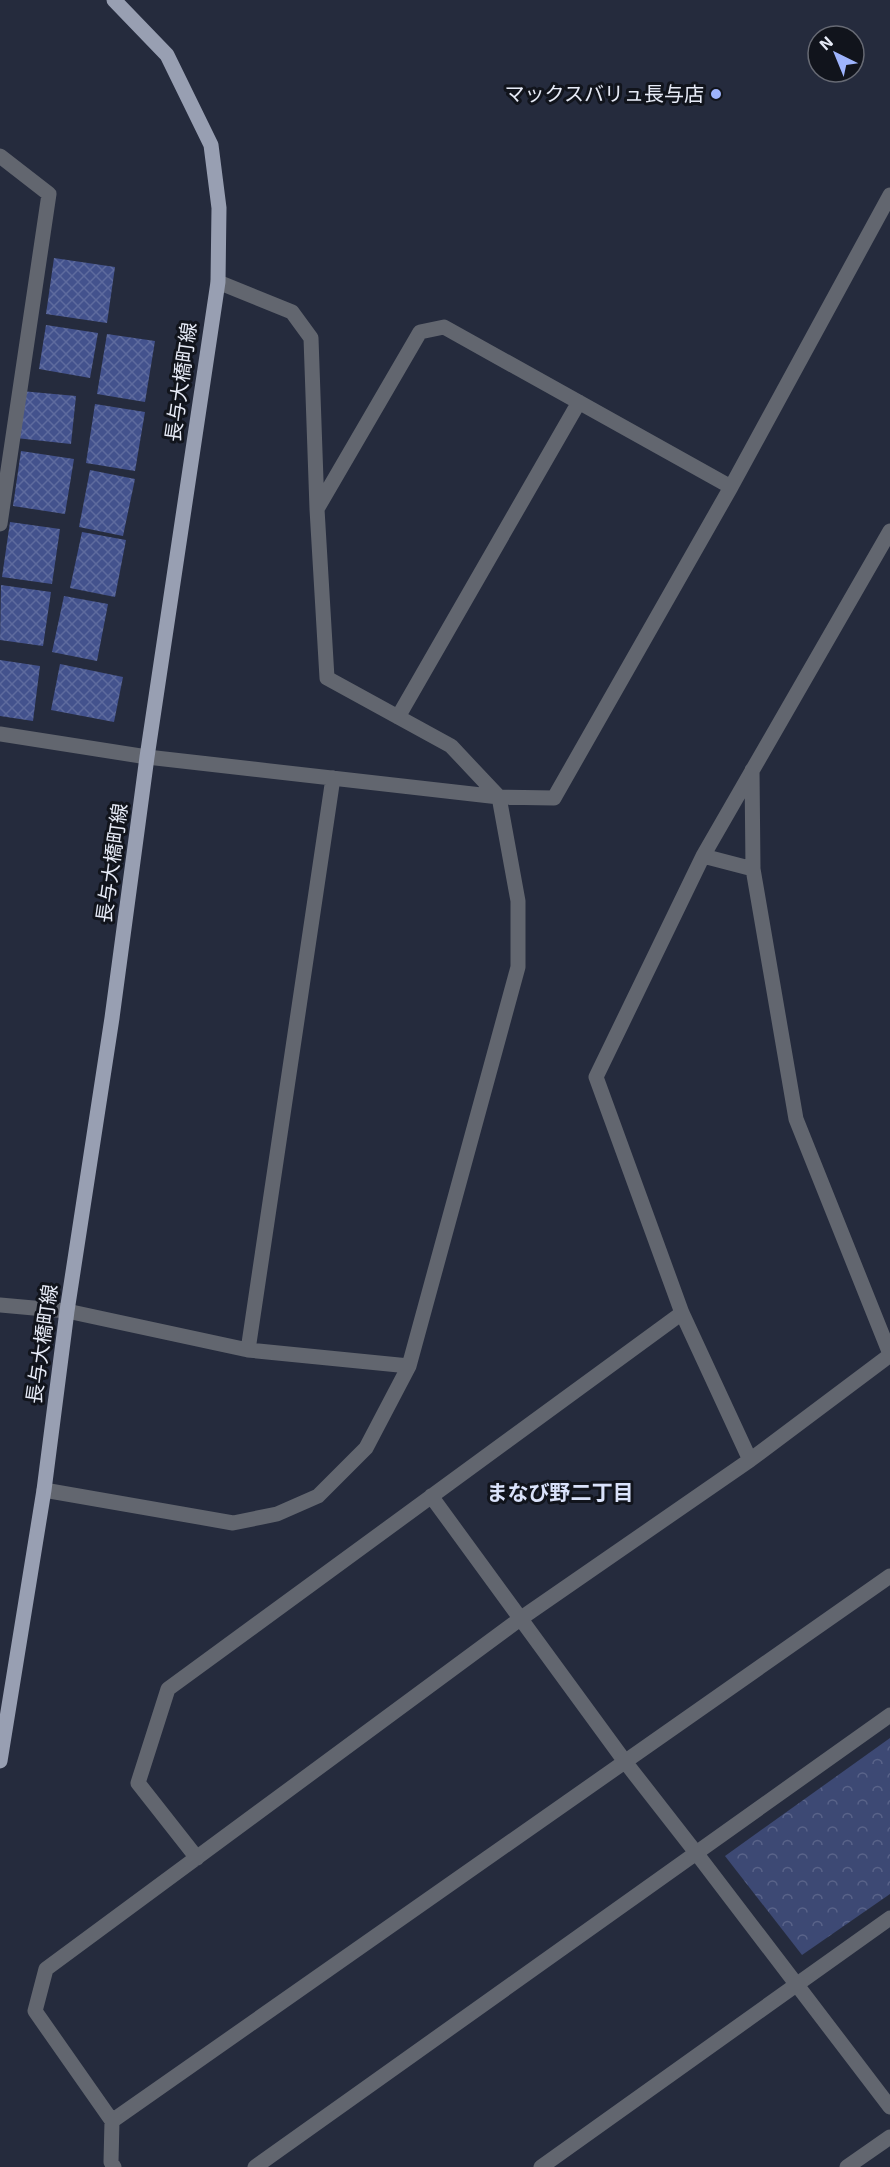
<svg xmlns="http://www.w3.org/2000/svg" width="890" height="2167" viewBox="0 0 890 2167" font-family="'Exo 2','Noto Sans JP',sans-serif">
<defs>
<pattern id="park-crowns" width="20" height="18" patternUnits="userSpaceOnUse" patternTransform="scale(1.5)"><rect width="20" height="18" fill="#3d4974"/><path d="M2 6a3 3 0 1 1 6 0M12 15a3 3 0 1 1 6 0" fill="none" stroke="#596389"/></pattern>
<pattern id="building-cross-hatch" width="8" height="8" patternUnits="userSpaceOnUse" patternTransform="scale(1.5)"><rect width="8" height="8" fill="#43528d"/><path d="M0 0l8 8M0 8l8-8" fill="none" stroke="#5e6b9e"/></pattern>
</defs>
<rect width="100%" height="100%" fill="#252b3d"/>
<path fill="url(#park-crowns)" d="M 890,1738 L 890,1894 L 802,1955 L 725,1856 Z"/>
<path fill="url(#building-cross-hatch)" d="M 54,258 L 115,267 L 107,323 L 46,314 Z
M 46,325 L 98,333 L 90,378 L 39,369 Z
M 107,334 L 155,341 L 145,402 L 97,394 Z
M 21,391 L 76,396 L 71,444 L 16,438 Z
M 95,404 L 145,412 L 135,471 L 86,463 Z
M 21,451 L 74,459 L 65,514 L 13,506 Z
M 90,470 L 135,479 L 123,536 L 79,527 Z
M 10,522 L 60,529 L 52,584 L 2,577 Z
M 82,532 L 126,540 L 115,597 L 70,588 Z
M 1,585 L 51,592 L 43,646 L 0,640 Z
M 64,596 L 108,604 L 97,661 L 52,652 Z
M 0,660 L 40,666 L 33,721 L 0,716 Z
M 60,664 L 123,677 L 114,722 L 51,710 Z"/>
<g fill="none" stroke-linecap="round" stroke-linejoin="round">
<path stroke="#62666f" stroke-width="15" d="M 0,156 L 49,194 L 0,524
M 317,509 L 420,332 L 444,327 L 731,487 L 890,195
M 398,717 L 579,402
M 0,734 L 147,757 L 499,797 L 554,798 L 731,487
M 752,770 L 753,869 L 796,1119 L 890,1354
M 703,856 L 753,869
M 0,1305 L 67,1311 L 248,1350 L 409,1366
M 248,1350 L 333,778
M 750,1460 L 682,1313 L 596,1077 L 703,856 L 890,531
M 44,1490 L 233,1523 L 277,1514 L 318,1496 L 366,1448 L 409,1366 L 518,967 L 518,901 L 499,797 L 451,746 L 327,678 L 317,509 L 311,338 L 292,312 L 218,282
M 431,1496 L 626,1763 L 697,1854 L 890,2107
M 197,1858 L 138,1783 L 168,1689 L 682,1313
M 112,2121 L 890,1576
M 114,2167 L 111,2162 L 112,2121 L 35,2011 L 46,1969 L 520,1619 L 750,1460 L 890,1355
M 255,2167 L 890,1715
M 541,2167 L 890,1918
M 847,2167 L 890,2137"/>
<path stroke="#989fb2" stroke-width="15" d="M 0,1761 L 44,1490 L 67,1311 L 112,1018 L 147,757 L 218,282 L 219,208 L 211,145 L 167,55 L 114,0"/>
</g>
<circle fill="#9eb4fd" stroke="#11141c" stroke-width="2" cx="716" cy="94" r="6"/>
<g text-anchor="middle" stroke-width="6" stroke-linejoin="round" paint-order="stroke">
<g font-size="20" fill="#e7ebf7" stroke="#11141c" text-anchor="end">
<text x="704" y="101">マックスバリュ長与店</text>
</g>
<g font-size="20" fill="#e7ebf7" stroke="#11141c">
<text transform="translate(181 382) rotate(-82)" y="7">長与大橋町線</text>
<text transform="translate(112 863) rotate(-82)" y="7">長与大橋町線</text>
<text transform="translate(42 1344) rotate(-82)" y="7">長与大橋町線</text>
</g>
<g font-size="21" font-weight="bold" fill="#dae2fa" stroke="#11141c">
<text x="560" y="1500">まなび野二丁目</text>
</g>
</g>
<g transform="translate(836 54) rotate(317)"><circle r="28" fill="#11141c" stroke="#676a74" stroke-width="1.5"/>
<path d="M0-4.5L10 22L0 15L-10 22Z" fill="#9eb4fd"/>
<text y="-9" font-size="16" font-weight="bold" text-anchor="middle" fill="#e7ebf7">N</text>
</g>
</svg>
